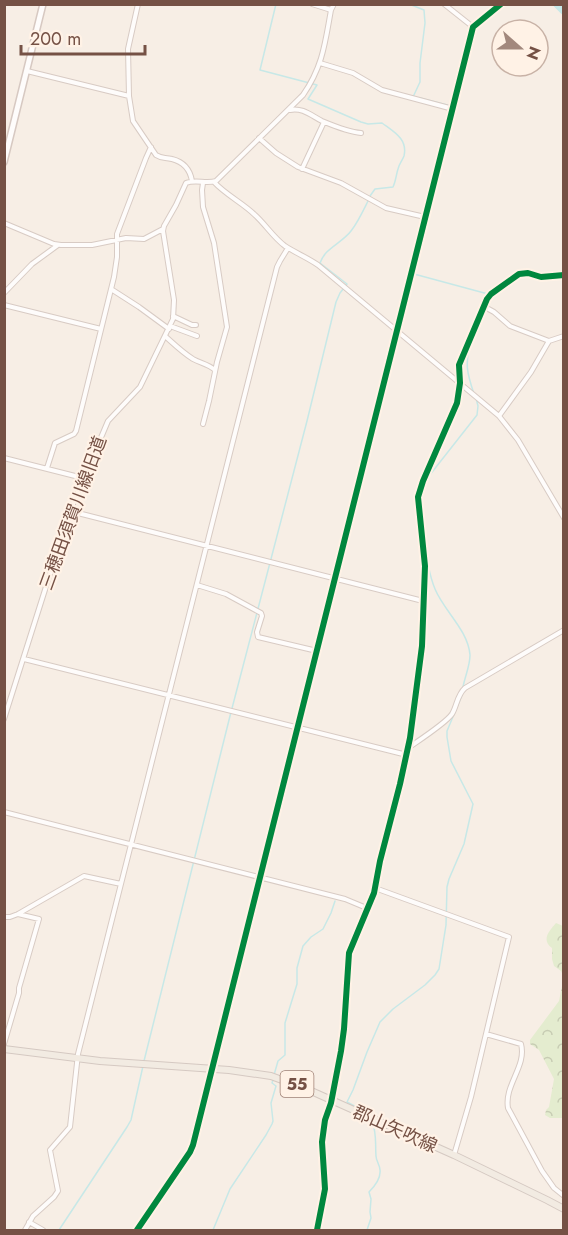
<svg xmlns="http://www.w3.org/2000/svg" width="568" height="1235" viewBox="0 0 568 1235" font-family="Jost,'Noto Sans JP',sans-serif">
<defs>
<pattern id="forest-crowns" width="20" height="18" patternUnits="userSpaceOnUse" patternTransform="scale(1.5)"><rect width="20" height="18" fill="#e4eccf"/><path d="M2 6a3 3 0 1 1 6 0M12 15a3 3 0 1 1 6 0" fill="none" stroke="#c7ccb3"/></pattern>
</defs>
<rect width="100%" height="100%" fill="#f7eee5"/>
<path fill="url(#forest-crowns)" d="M 556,923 L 563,926 L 563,975 L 561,971 L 554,966 L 552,959 L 552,948 C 541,940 549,931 556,923 Z
M 563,981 L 563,1118 L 550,1118 L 545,1115 L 546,1110 L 549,1107 L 554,1079 L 539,1050 L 530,1044 L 530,1040 L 559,1001 Z"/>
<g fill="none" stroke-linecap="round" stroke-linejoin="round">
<path stroke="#c7e8e7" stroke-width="1.5" d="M 276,4 L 260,70 L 317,85 L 308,99 L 361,122 L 368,124 L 382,123 C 394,132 408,139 404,156 C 402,161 399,164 398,169 C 396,175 396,181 393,187 L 375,189 L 370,196
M 409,4 L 424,10 L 425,23 L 420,63 L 420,82 L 413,97
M 420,98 L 451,106
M 455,107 L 456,107 L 414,274 L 488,294 L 481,305
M 470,343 C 465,365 467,373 474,394
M 422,489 L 429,476 L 477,415 L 478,406 L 476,398
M 422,520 C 426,543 426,567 435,589 C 444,611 468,630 470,655 C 470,666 465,676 463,687
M 144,1061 L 230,716 L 307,421 L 336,302 L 340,293 L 347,284 L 320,263 C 325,248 342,243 351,231 C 358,222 363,211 368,201
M 274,1075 L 278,1061 L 285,1055 L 285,1023 L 297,984 L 297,968 L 303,946 L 311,937 L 323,929 L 331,913 L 335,901
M 369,1114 L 347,1102 L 353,1090 L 367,1052 L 380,1022 L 393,1009 L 425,985 L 435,975 L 439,969 L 446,925 L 447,887 L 449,879 L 464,844 L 473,804 L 451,761 L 447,737 L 447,731 L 462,695
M 59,1230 L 127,1127 L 131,1120 L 143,1066
M 213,1230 L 230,1189 L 266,1135 L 272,1124 L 273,1121 L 271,1103 L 276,1086 L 272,1083 L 273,1080
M 367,1230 L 371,1218 L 370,1212 L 371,1199 L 369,1192 C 375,1186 381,1178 380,1170 C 380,1165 376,1161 376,1156 C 375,1142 377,1134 372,1121"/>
<path stroke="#c7e8e7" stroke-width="8" d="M 557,4 L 564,11"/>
<defs>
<path id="minor" d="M 138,4 L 128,49 L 129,96 L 133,121 L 156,155 C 162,159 165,157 172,159 C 184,162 190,169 192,181
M 312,4 L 331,10
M 444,4 L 473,27
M 320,63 L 353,73 L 382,90 L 453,109
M 27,71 L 129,96
M 290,110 C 302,107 312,116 322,121 C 334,126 348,132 361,133
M 259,138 L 276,153 L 298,167 L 341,183 L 386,208 L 425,217
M 302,169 L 324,122
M 214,182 C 226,195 243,203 255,215 C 266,225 273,237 285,246 C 296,253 308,258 318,265 L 499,416 L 518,440 L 564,518
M 203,183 L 202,190 L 203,207 L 214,243 L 227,327 L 217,362 L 209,401 L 203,424
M 4,223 L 54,244 L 61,245 L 92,245 L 126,238 L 144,239 L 163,229
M 111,289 L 139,307 L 169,329
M 4,293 L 32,264 L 58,245
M 4,305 L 101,329
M 483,306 L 494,312 L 510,326 L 549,341 L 531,372 L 499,416
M 173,316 L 192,325 L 196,325
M 170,326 L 197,336
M 165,336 C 174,344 182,352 193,359 C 200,363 208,364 215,370
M 549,341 L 564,336
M 4,458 L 83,478
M 47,468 L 55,443 L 74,434 L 76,431 L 114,277 L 117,257 L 117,234 L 146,158 L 151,147
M 70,511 L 423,601
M 197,585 L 226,594 L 261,613 L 262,616 L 257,632 L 258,637 L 317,651
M 24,659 L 407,755
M 4,719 L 70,511 L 108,421 L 140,387 L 173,319 L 174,300 L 163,231 L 164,226 L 176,205 L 186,183 C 195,179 206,184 216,181 L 303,95 C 323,66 325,43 331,10 L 334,4
M 408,748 C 418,741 446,723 452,714 C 457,706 457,695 465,688 L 564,630
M 4,812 L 345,899 L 369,909
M 375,888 L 509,937 L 471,1097 L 454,1155
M 4,917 L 10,917 L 18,914 L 84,876 L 121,884
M 486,1034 L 521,1044 C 527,1066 504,1085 508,1108 L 542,1171 L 554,1188 L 564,1196
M 4,1044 L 19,993 L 19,988 L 39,919 L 18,914
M 29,1222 L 43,1230
M 25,1230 L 33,1216 L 54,1197 L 58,1191 L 50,1150 L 70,1127 L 78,1054 L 277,267 L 280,261 L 288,248
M 137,1230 L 190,1152 L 193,1145 L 473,27 L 501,4
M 317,1230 L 325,1189 L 322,1142 L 325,1120 L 331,1103 L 341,1051 L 344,1029 L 349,953 L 374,893 L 380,861 L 400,784 L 410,738 L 422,646 L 425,566 L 418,497 L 423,481 L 457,403 L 460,383 L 459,365 L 487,299 L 491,294 L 519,274 L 528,273 L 541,277 L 564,275"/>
<path id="secondary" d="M 4,162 L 43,4"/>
<path id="primary" d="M 4,1049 L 100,1061 L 229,1070 L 271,1076 L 309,1090 L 454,1155 L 547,1200 L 564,1209"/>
</defs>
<use href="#minor" stroke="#d8cbc4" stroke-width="6"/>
<use href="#secondary" stroke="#d7c9c2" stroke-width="8"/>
<use href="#primary" stroke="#d5c9c2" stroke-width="8"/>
<use href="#minor" stroke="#fefcfb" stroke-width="4"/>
<use href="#secondary" stroke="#fefcfb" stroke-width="5"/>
<use href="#primary" stroke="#f2ebe2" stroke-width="6"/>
<defs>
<path id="cycleway" d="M 137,1230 L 190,1152 L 193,1145 L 473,27 L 501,4
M 317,1230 L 325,1189 L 322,1142 L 325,1120 L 331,1103 L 341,1051 L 344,1029 L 349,953 L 374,893 L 380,861 L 400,784 L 410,738 L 422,646 L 425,566 L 418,497 L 423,481 L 457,403 L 460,383 L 459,365 L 487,299 L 491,294 L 519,274 L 528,273 L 541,277 L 564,275"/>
</defs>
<use href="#cycleway" stroke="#fff2e6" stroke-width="10"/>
<use href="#cycleway" stroke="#00873e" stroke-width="6"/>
</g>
<g text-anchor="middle" stroke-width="4.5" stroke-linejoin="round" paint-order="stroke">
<rect fill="#fff2e6" stroke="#9e8175" stroke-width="1.5" x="280.5" y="1071" width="33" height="26" rx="4.5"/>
<g font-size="16" font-weight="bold" fill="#755145">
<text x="297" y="1090">55</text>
</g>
<g font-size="18" fill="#755145" stroke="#fff2e6">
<text transform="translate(73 513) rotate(-70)" y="6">三穂田須賀川線旧道</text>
<text transform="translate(395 1129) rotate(24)" y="6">郡山矢吹線</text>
</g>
</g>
<rect width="568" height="1235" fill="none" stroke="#755145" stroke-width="12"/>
<g transform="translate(520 48) rotate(111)"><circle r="28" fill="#fff2e6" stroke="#c8b2a6" stroke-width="1.5"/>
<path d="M0-4.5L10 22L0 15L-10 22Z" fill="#a2887d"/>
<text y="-9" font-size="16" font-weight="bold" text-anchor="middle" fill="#755145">N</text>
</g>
<path d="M21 45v9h124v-9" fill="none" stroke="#755145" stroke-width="3"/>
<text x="30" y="45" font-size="18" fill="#755145" stroke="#fff2e6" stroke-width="4.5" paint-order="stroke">200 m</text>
</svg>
